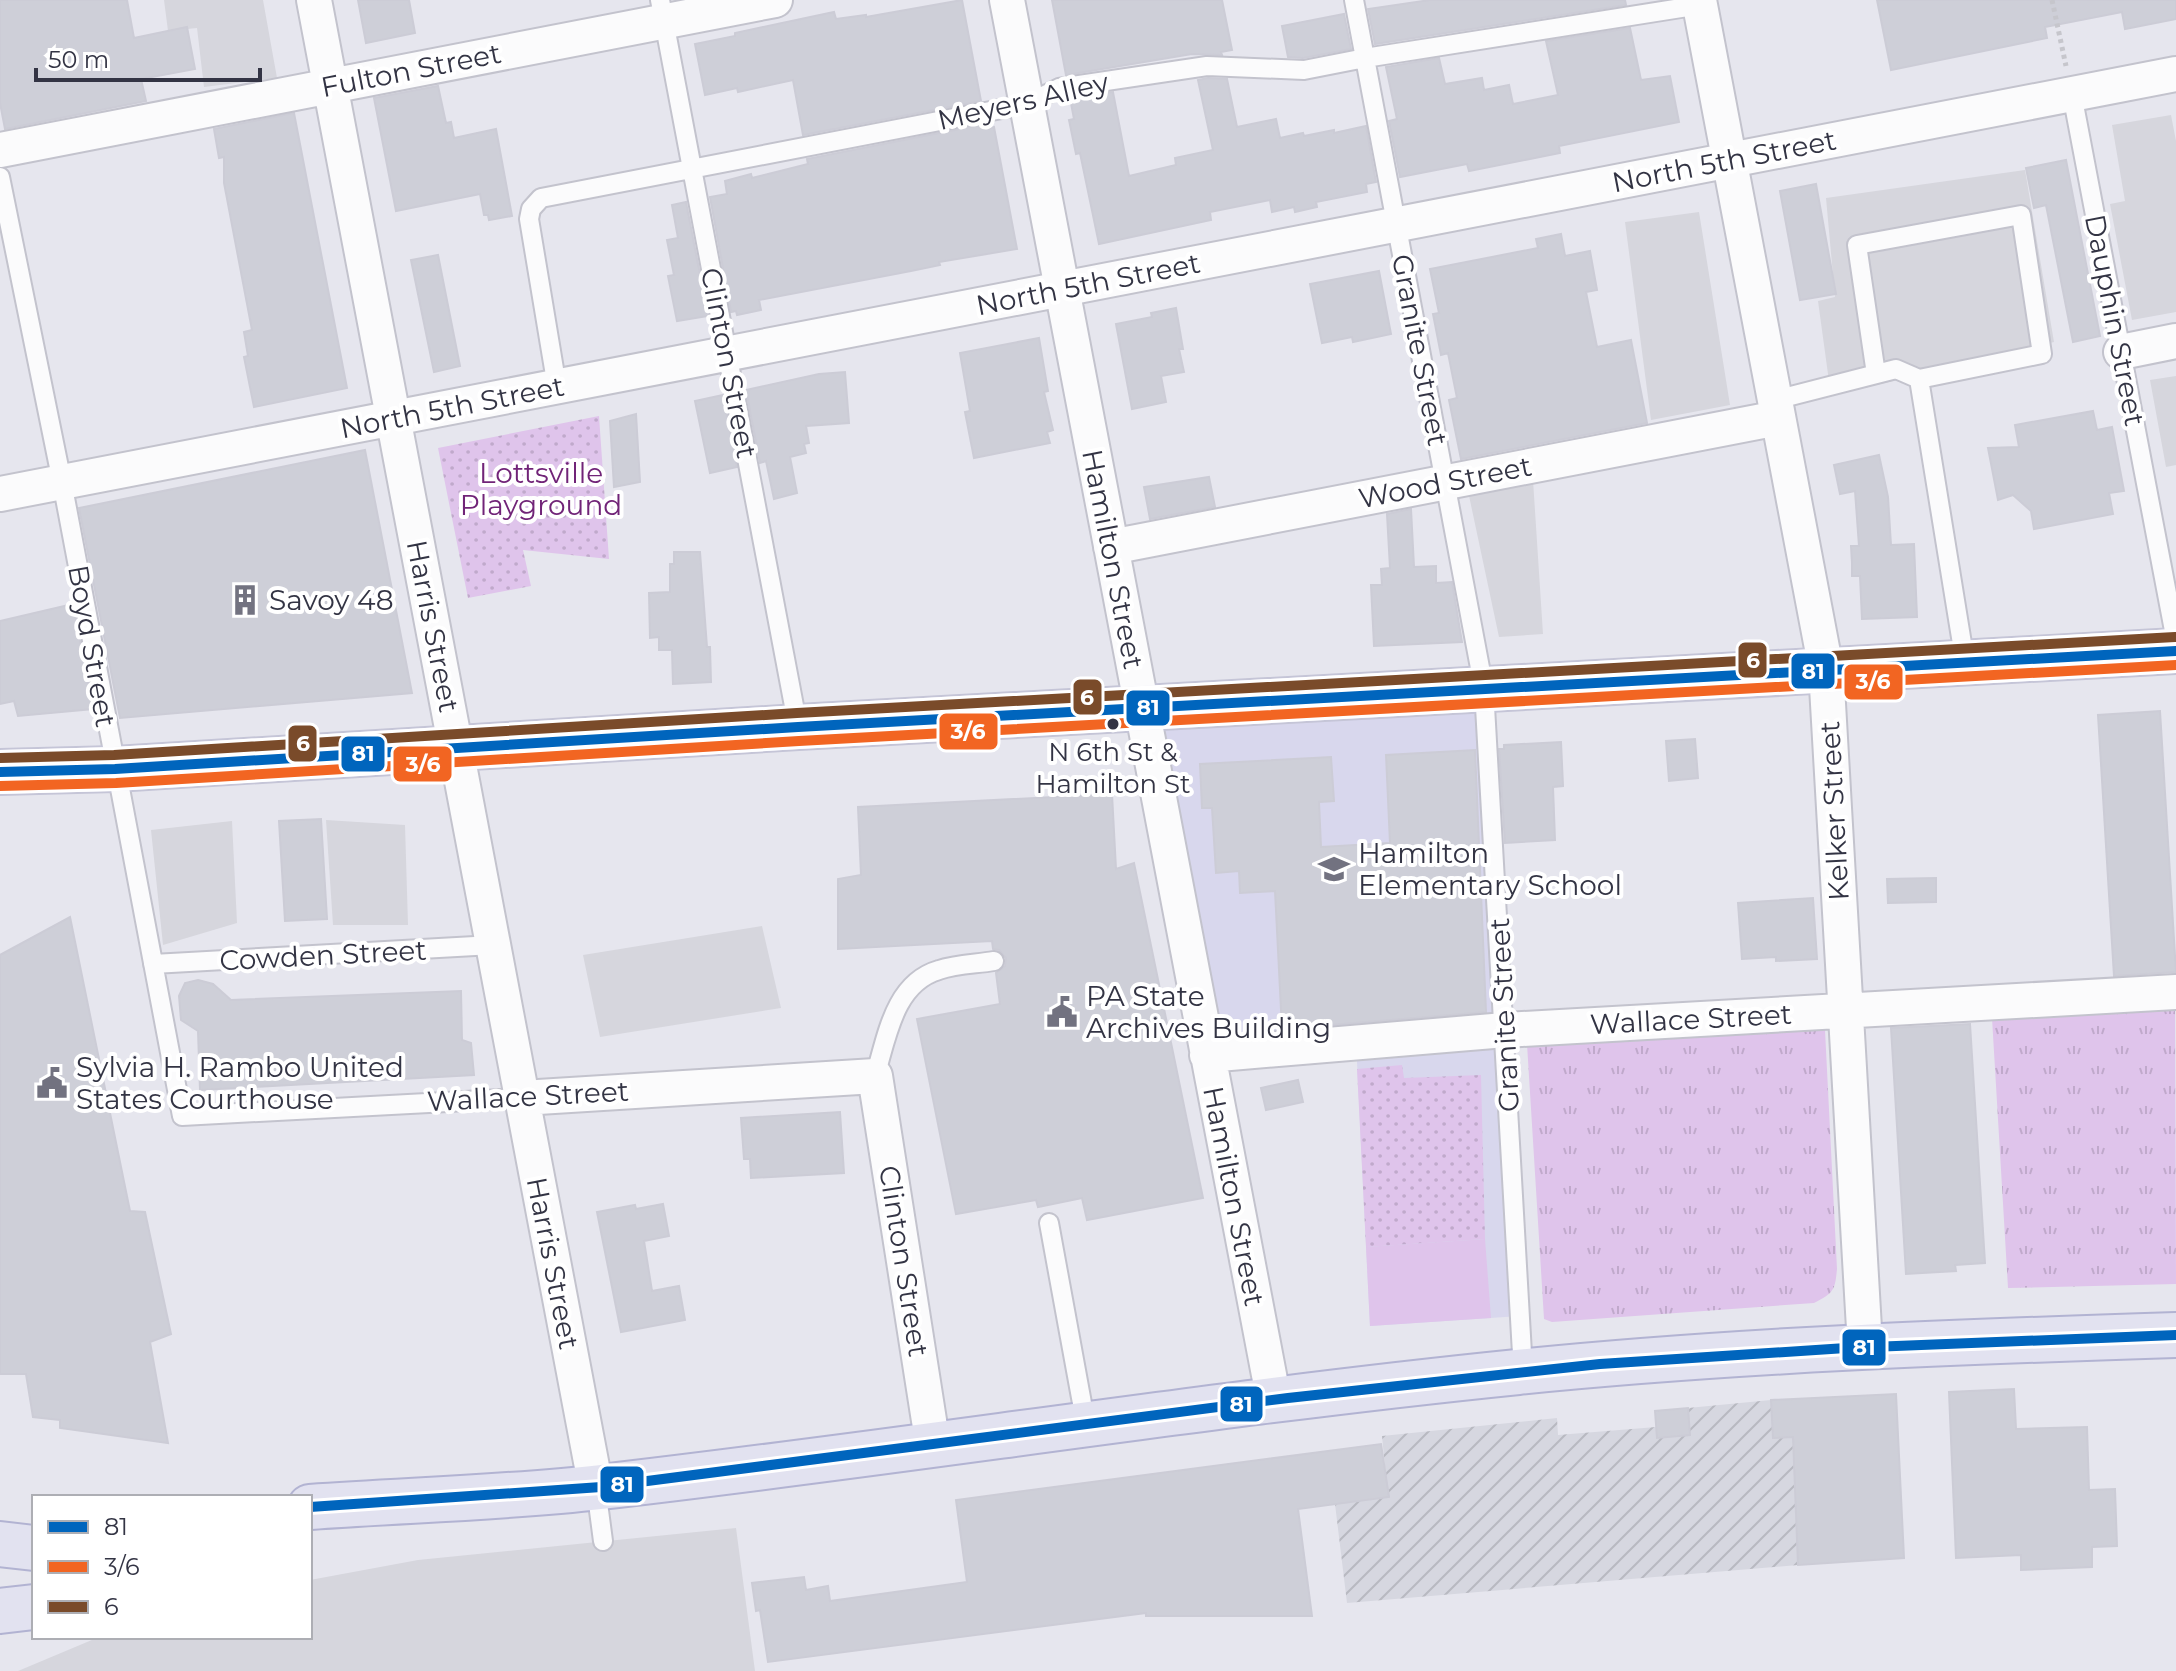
<svg xmlns="http://www.w3.org/2000/svg" width="2176" height="1671" viewBox="0 0 2176 1671" font-family="Montserrat,sans-serif">
<defs>
<pattern id="industrial-furrows" width="10" height="10" patternUnits="userSpaceOnUse" patternTransform="scale(2)"><rect width="10" height="10" fill="#d6d7e0"/><path d="M-1 1l2-2M0 10L10 0M9 11l2-2" fill="none" stroke="#b8b9c1"/></pattern>
<pattern id="grass-tufts" width="24" height="20" patternUnits="userSpaceOnUse" patternTransform="scale(2)"><rect width="24" height="20" fill="#dfc4eb"/><path d="M3 7l-1-3M5 7V3M7 7l1-3M15 17l-1-3M17 17v-4M19 17l1-3" fill="none" stroke="#c0a9cb"/></pattern>
<pattern id="park-dots" width="8" height="8" patternUnits="userSpaceOnUse" patternTransform="scale(2)"><rect width="8" height="8" fill="#dfc4eb"/><path d="M2 2h.1M6 6h.1" fill="none" stroke="#c0a9cb" stroke-width="1.8" stroke-linecap="round"/></pattern>
</defs>
<rect width="100%" height="100%" fill="#e6e6ee"/>
<path fill="url(#industrial-furrows)" d="M 1771,1400 L 1773,1438 L 1793,1437 L 1798,1565 L 1347,1603 L 1335,1504 L 1388,1497 L 1382,1436 L 1557,1418 L 1558,1435 L 1656,1427 L 1657,1438 L 1689,1435 L 1688,1408 Z"/>
<path fill="#d8d7ed" d="M 1484,689 L 1520,1316 L 1370,1326 L 1356,1042 L 1207,1055 L 1141,708 Z"/>
<path fill="url(#grass-tufts)" d="M 2175,1007 L 2176,1284 L 2008,1288 L 1992,1018 Z
M 1825,1030 L 1837,1269 C 1835,1290 1834,1293 1814,1303 L 1552,1322 L 1544,1319 L 1527,1044 Z"/>
<path fill="url(#park-dots)" d="M 599,416 L 609,559 L 523,550 L 531,586 L 468,598 L 438,448 Z
M 1402,1065 L 1404,1078 L 1481,1075 L 1485,1239 L 1366,1247 L 1357,1069 Z"/>
<path fill="#dfc4eb" d="M 1485,1239 L 1491,1318 L 1370,1326 L 1366,1247 Z"/>
<path fill="#d6d6dd" d="M 164,0 L 263,0 L 277,78 L 204,87 L 197,28 L 168,31 Z
M 2171,115 L 2176,141 L 2176,312 L 2132,320 L 2110,204 L 2125,201 L 2112,125 Z
M 2025,170 L 2054,342 L 1831,396 L 1818,301 L 1835,297 L 1826,198 Z
M 1699,212 L 1730,405 L 1651,420 L 1625,222 Z
M 2176,376 L 2176,465 L 2166,467 L 2150,380 Z
M 1533,480 L 1543,634 L 1499,637 L 1468,491 Z
M 326,820 L 405,825 L 408,925 L 333,925 Z
M 232,821 L 237,923 L 163,945 L 151,830 Z
M 762,926 L 781,1008 L 600,1037 L 583,955 Z
M 736,1528 L 755,1671 L 18,1671 L 99,1637 L 310,1637 L 310,1580 L 418,1560 Z"/>
<path fill="#cecfd8" stroke="#ccccd6" stroke-width="2" d="M 0,0 L 127,0 L 134,38 L 187,27 L 195,69 L 141,79 L 146,101 L 5,129 L 0,103 Z
M 358,0 L 409,0 L 415,33 L 366,43 Z
M 962,0 L 981,101 L 803,135 L 793,80 L 738,92 L 737,88 L 705,95 L 695,44 L 735,36 L 735,33 L 834,12 L 836,19 L 866,15 L 866,17 Z
M 1052,0 L 1222,0 L 1232,50 L 1221,52 L 1222,55 L 1192,54 L 1066,75 Z
M 1430,0 L 1625,0 L 1626,5 L 1375,44 L 1368,9 Z
M 1877,0 L 2176,0 L 2176,19 L 2125,29 L 2122,12 L 2045,27 L 2047,38 L 1891,70 Z
M 1344,14 L 1351,49 L 1303,58 L 1288,57 L 1282,26 Z
M 1630,28 L 1641,80 L 1670,76 L 1679,122 L 1559,146 L 1560,153 L 1469,171 L 1467,164 L 1400,177 L 1389,121 L 1397,119 L 1386,67 L 1439,58 L 1445,84 L 1482,78 L 1484,90 L 1509,85 L 1513,104 L 1558,95 L 1546,41 Z
M 1208,78 L 1227,79 L 1237,127 L 1276,119 L 1280,138 L 1303,133 L 1304,136 L 1334,130 L 1334,133 L 1366,126 L 1376,182 L 1366,184 L 1367,192 L 1316,202 L 1317,207 L 1295,212 L 1294,207 L 1272,212 L 1270,200 L 1210,212 L 1211,220 L 1099,244 L 1080,153 L 1076,154 L 1069,120 L 1074,119 L 1070,98 L 1113,92 L 1129,176 L 1176,165 L 1175,158 L 1213,150 L 1198,80 Z
M 438,86 L 446,123 L 451,122 L 454,138 L 496,129 L 512,216 L 489,220 L 488,215 L 484,215 L 480,194 L 396,211 L 374,98 Z
M 294,113 L 347,388 L 254,407 L 244,357 L 248,356 L 244,332 L 252,330 L 224,183 L 224,157 L 219,158 L 214,129 Z
M 985,124 L 986,129 L 994,127 L 1017,249 L 939,262 L 940,265 L 911,271 L 759,300 L 761,310 L 737,315 L 736,311 L 731,312 L 710,197 L 727,194 L 725,181 L 751,174 L 752,178 L 808,164 L 807,159 Z
M 2066,160 L 2100,336 L 2073,342 L 2046,205 L 2034,208 L 2026,168 Z
M 1816,184 L 1836,294 L 1800,300 L 1780,191 Z
M 686,202 L 708,316 L 677,321 L 668,276 L 674,275 L 667,240 L 678,238 L 672,205 Z
M 1561,234 L 1565,256 L 1590,251 L 1597,290 L 1586,292 L 1597,347 L 1631,340 L 1647,423 L 1461,459 L 1449,400 L 1457,398 L 1448,353 L 1441,355 L 1433,314 L 1439,313 L 1430,269 L 1538,248 L 1536,239 Z
M 438,255 L 460,366 L 434,372 L 411,260 Z
M 1379,271 L 1391,334 L 1353,342 L 1352,337 L 1322,343 L 1310,284 Z
M 1176,308 L 1183,349 L 1179,349 L 1184,372 L 1161,376 L 1166,402 L 1132,409 L 1116,324 L 1152,317 L 1151,313 Z
M 1039,338 L 1048,391 L 1044,392 L 1053,430 L 1047,432 L 1050,443 L 974,458 L 965,412 L 970,411 L 960,353 Z
M 845,372 L 849,423 L 806,426 L 809,443 L 804,444 L 806,453 L 790,457 L 797,493 L 774,499 L 766,461 L 760,463 L 746,390 L 819,374 Z
M 723,395 L 737,467 L 710,473 L 695,401 Z
M 2093,411 L 2097,430 L 2112,427 L 2124,491 L 2109,493 L 2113,514 L 2034,529 L 2031,511 L 2013,495 L 1998,500 L 1988,448 L 2019,447 L 2015,425 Z
M 636,414 L 640,482 L 614,487 L 610,421 Z
M 365,450 L 412,693 L 120,718 L 79,508 Z
M 1879,455 L 1888,497 L 1891,545 L 1914,544 L 1917,617 L 1862,619 L 1860,576 L 1852,576 L 1852,563 L 1851,546 L 1859,546 L 1855,491 L 1840,494 L 1834,465 Z
M 1209,477 L 1215,507 L 1150,519 L 1144,487 Z
M 1411,509 L 1414,567 L 1436,566 L 1436,583 L 1452,582 L 1462,642 L 1374,646 L 1371,585 L 1382,585 L 1381,569 L 1390,568 L 1387,514 Z
M 674,552 L 700,552 L 707,647 L 710,647 L 711,682 L 673,684 L 672,650 L 659,650 L 659,637 L 650,638 L 649,593 L 670,592 L 670,564 L 674,564 Z
M 73,604 L 93,709 L 18,716 L 14,701 L 0,704 L 0,621 Z
M 2160,711 L 2176,972 L 2114,976 L 2098,715 Z
M 1695,739 L 1698,778 L 1669,781 L 1666,741 Z
M 1561,742 L 1563,786 L 1553,787 L 1555,840 L 1505,843 L 1499,749 L 1504,749 L 1504,745 Z
M 1475,750 L 1486,1012 L 1282,1029 L 1275,891 L 1240,893 L 1239,871 L 1216,873 L 1212,808 L 1202,808 L 1200,764 L 1331,757 L 1334,801 L 1319,802 L 1321,847 L 1390,843 L 1386,755 Z
M 1112,794 L 1116,869 L 1134,863 L 1203,1198 L 1087,1220 L 1082,1198 L 1038,1207 L 1036,1200 L 956,1214 L 917,1019 L 1000,1004 L 996,973 L 1005,966 L 1006,958 L 999,950 L 993,949 L 992,941 L 838,949 L 838,879 L 861,875 L 858,807 Z
M 321,819 L 327,919 L 285,921 L 279,821 Z
M 1936,878 L 1936,902 L 1888,903 L 1887,879 Z
M 1813,898 L 1817,959 L 1776,961 L 1776,957 L 1742,959 L 1738,903 Z
M 70,917 L 130,1211 L 145,1212 L 171,1334 L 150,1342 L 168,1443 L 60,1428 L 60,1420 L 33,1417 L 26,1374 L 0,1374 L 0,955 Z
M 198,980 L 213,984 L 231,1000 L 461,991 L 462,1040 L 471,1043 L 474,1075 L 200,1090 L 198,1031 L 181,1020 L 179,996 L 185,983 Z
M 1970,1024 L 1985,1263 L 1955,1265 L 1956,1271 L 1906,1274 L 1891,1028 Z
M 1298,1080 L 1303,1102 L 1266,1110 L 1261,1088 Z
M 840,1112 L 844,1173 L 751,1178 L 750,1159 L 744,1159 L 741,1118 Z
M 663,1204 L 669,1236 L 644,1241 L 652,1291 L 679,1286 L 685,1320 L 621,1332 L 597,1212 L 635,1205 L 636,1209 Z
M 2014,1389 L 2016,1429 L 2087,1427 L 2089,1490 L 2115,1489 L 2117,1546 L 2092,1547 L 2092,1567 L 2021,1570 L 2021,1555 L 1956,1558 L 1949,1392 Z
M 1896,1394 L 1904,1558 L 1798,1565 L 1793,1437 L 1773,1438 L 1771,1400 Z
M 1688,1408 L 1690,1435 L 1657,1438 L 1655,1411 Z
M 1381,1444 L 1389,1497 L 1298,1509 L 1312,1616 L 1146,1616 L 1146,1613 L 768,1662 L 760,1610 L 756,1611 L 752,1583 L 804,1577 L 806,1590 L 828,1586 L 830,1601 L 967,1582 L 956,1500 Z"/>
<g fill="none" stroke-linecap="round" stroke-linejoin="round">
<defs>
<path id="service" d="M 660,0 L 798,727
M 1354,0 L 1484,689 L 1523,1371
M 2072,94 L 2176,641
M 0,177 L 62,482 L 182,1116 L 522,1098
M 1876,374 L 1857,245 L 2021,215 L 2042,354 L 1919,379
M 557,387 L 529,219 L 531,209 L 541,198 L 1027,104 L 1059,88 L 1207,66 L 1304,70 L 1365,58 L 1700,5
M 1775,400 L 1896,369 L 1919,379 L 1965,662
M 153,964 L 493,945
M 875,1076 C 887,1037 894,983 939,970 C 956,964 976,964 994,961
M 1049,1223 L 1086,1425
M 596,1488 L 603,1541"/>
<path id="minor" d="M 314,0 L 596,1488
M 1007,0 L 1274,1401
M 1699,0 L 1826,669 L 1865,1346
M 0,150 L 775,0
M 2121,352 L 2176,341
M 0,494 L 2176,74
M 1111,547 L 1778,418
M 1207,1055 L 1505,1030 L 2176,992
M 522,1098 L 875,1076 L 933,1446"/>
<path id="secondary" d="M 0,772 L 115,769 L 798,727 L 2176,651"/>
<path id="primary" d="M 310,1507 C 407,1500 504,1498 601,1487 C 907,1452 1211,1403 1518,1372 C 1736,1350 1956,1342 2176,1335
M 0,1544 L 34,1548
M 0,1611 L 34,1607"/>
</defs>
<use href="#service" stroke="#c3c3cd" stroke-width="22"/>
<use href="#minor" stroke="#c3c3cd" stroke-width="38"/>
<use href="#secondary" stroke="#c5c5d7" stroke-width="48"/>
<use href="#primary" stroke="#b2b3d2" stroke-width="48"/>
<path stroke="#c6c6cc" stroke-width="5" stroke-dasharray="4 4" stroke-linecap="butt" d="M 2052,0 L 2066,66"/>
<use href="#service" stroke="#fbfbfc" stroke-width="18"/>
<use href="#minor" stroke="#fbfbfc" stroke-width="34"/>
<use href="#secondary" stroke="#ededf6" stroke-width="44"/>
<use href="#primary" stroke="#e2e2f0" stroke-width="44"/>
<defs>
<path id="bus-1" d="M 0,772 L 115,769 L 798,727 L 2176,651
M 310,1507 L 601,1487 L 1288,1398 L 1600,1364 L 1846,1348 L 2176,1335"/>
<path id="bus-2" d="M 0,786 L 116,783 L 799,741 L 2176,665"/>
<path id="bus-3" d="M 0,758 L 114,755 L 797,713 L 2175,637"/>
</defs>
<use href="#bus-1" stroke="#fff" stroke-width="16"/>
<use href="#bus-2" stroke="#fff" stroke-width="16"/>
<use href="#bus-3" stroke="#fff" stroke-width="16"/>
<use href="#bus-1" stroke="#0065bd" stroke-width="10"/>
<use href="#bus-2" stroke="#f26522" stroke-width="10"/>
<use href="#bus-3" stroke="#7a4b2a" stroke-width="10"/>
</g>
<defs>
<symbol id="building-bare" viewBox="-9 -9 18 18"><path d="M-4-6H4V6H1V3H-1V6H-4ZM-2.5-4.3h1.7v1.8h-1.7ZM.8-4.3h1.7v1.8H.8ZM-2.5-1h1.7V.8h-1.7ZM.8-1h1.7V.8H.8Z" fill="#727280" stroke="#fff" stroke-width="2.5" paint-order="stroke"/></symbol>
<symbol id="school-bare" viewBox="-9 -9 18 18"><path d="M0-5L7-2L0 1L-7-2ZM-4 1L0 2.5L4 1V4Q0 6-4 4Z" fill="#727280" stroke="#fff" stroke-width="2.5" paint-order="stroke"/></symbol>
<symbol id="civic-bare" viewBox="-9 -9 18 18"><path d="M-.6-6.5H3V-4.5H.6V-3L4-1V1h2V6H-6V1h2V-1L-.6-3ZM-1.2 2.5V6h2.4V2.5Z" fill="#727280" stroke="#fff" stroke-width="2.5" paint-order="stroke"/></symbol>
</defs>
<g fill-rule="evenodd">
<use href="#building-bare" x="223" y="578" width="44" height="44"/>
<use href="#school-bare" x="1312" y="847" width="44" height="44"/>
<use href="#civic-bare" x="1040" y="990" width="44" height="44"/>
<use href="#civic-bare" x="30" y="1061" width="44" height="44"/>
</g>
<circle fill="#333444" stroke="#fff" stroke-width="3" cx="1113" cy="724" r="7"/>
<g text-anchor="middle" stroke-width="8" stroke-linejoin="round" paint-order="stroke">
<g font-size="26" fill="#333444" stroke="#fff">
<text x="1113" y="761">N 6th St &amp;<tspan x="1113" dy="32">Hamilton St</tspan></text>
</g>
<g font-size="28" fill="#333444" stroke="#fff">
<text transform="translate(411 70) rotate(-11)" y="10">Fulton Street</text>
<text transform="translate(1023 101) rotate(-13)" y="10">Meyers Alley</text>
<text transform="translate(1724 161) rotate(-11)" y="10">North 5th Street</text>
<text transform="translate(1088 284) rotate(-11)" y="10">North 5th Street</text>
<text transform="translate(2115 320) rotate(79)" y="10">Dauphin Street</text>
<text transform="translate(1420 350) rotate(79)" y="10">Granite Street</text>
<text transform="translate(729 363) rotate(79)" y="10">Clinton Street</text>
<text transform="translate(452 407) rotate(-11)" y="10">North 5th Street</text>
<text transform="translate(1445 482) rotate(-11)" y="10">Wood Street</text>
<text transform="translate(1113 559) rotate(79)" y="10">Hamilton Street</text>
<text transform="translate(433 626) rotate(79)" y="10">Harris Street</text>
<text transform="translate(92 646) rotate(80)" y="10">Boyd Street</text>
<text transform="translate(1834 811) rotate(-93)" y="10">Kelker Street</text>
<text transform="translate(323 955) rotate(-3)" y="10">Cowden Street</text>
<text transform="translate(1504 1015) rotate(-93)" y="10">Granite Street</text>
<text transform="translate(1691 1019) rotate(-3)" y="10">Wallace Street</text>
<text transform="translate(528 1096) rotate(-3)" y="10">Wallace Street</text>
<text transform="translate(1234 1196) rotate(79)" y="10">Hamilton Street</text>
<text transform="translate(904 1261) rotate(81)" y="10">Clinton Street</text>
<text transform="translate(553 1263) rotate(79)" y="10">Harris Street</text>
</g>
<g font-size="28" fill="#712478" stroke="#fff">
<text x="541" y="483">Lottsville<tspan x="541" dy="32">Playground</tspan></text>
</g>
<g font-size="28" fill="#333444" stroke="#fff" text-anchor="start">
<text x="269" y="610">Savoy 48</text>
<text x="1358" y="863">Hamilton<tspan x="1358" dy="32">Elementary School</tspan></text>
<text x="1086" y="1006">PA State<tspan x="1086" dy="32">Archives Building</tspan></text>
<text x="76" y="1077">Sylvia H. Rambo United<tspan x="76" dy="32">States Courthouse</tspan></text>
</g>
</g>
<g stroke="#fff" stroke-width="3">
<rect x="1737" y="641" width="31" height="38" rx="8" fill="#7a4b2a"/>
<rect x="1790" y="652" width="46" height="38" rx="8" fill="#0065bd"/>
<rect x="1843" y="663" width="61" height="38" rx="8" fill="#f26522"/>
<rect x="1072" y="678" width="31" height="38" rx="8" fill="#7a4b2a"/>
<rect x="1125" y="689" width="46" height="38" rx="8" fill="#0065bd"/>
<rect x="938" y="712" width="61" height="39" rx="8" fill="#f26522"/>
<rect x="287" y="724" width="31" height="39" rx="8" fill="#7a4b2a"/>
<rect x="340" y="735" width="46" height="38" rx="8" fill="#0065bd"/>
<rect x="392" y="745" width="61" height="38" rx="8" fill="#f26522"/>
<rect x="1841" y="1328" width="46" height="39" rx="8" fill="#0065bd"/>
<rect x="1219" y="1385" width="45" height="38" rx="8" fill="#0065bd"/>
<rect x="599" y="1465" width="46" height="39" rx="8" fill="#0065bd"/>
</g>
<g font-size="22" text-anchor="middle" font-weight="bold" fill="#fff">
<text x="1753" y="668">6</text>
<text x="1813" y="679">81</text>
<text x="1873" y="689">3/6</text>
<text x="1087" y="705">6</text>
<text x="1148" y="715">81</text>
<text x="968" y="739">3/6</text>
<text x="303" y="751">6</text>
<text x="363" y="761">81</text>
<text x="423" y="772">3/6</text>
<text x="1864" y="1355">81</text>
<text x="1241" y="1412">81</text>
<text x="622" y="1492">81</text>
</g>
<rect x="32" y="1495" width="280" height="144" fill="#ffffff" stroke="#adaeb4" stroke-width="2"/>
<rect x="48" y="1521" width="40" height="12" fill="#0065bd" stroke="#adaeb4" stroke-width="2"/>
<text x="104" y="1535" font-size="24" fill="#333444">81</text>
<rect x="48" y="1561" width="40" height="12" fill="#f26522" stroke="#adaeb4" stroke-width="2"/>
<text x="104" y="1575" font-size="24" fill="#333444">3/6</text>
<rect x="48" y="1601" width="40" height="12" fill="#7a4b2a" stroke="#adaeb4" stroke-width="2"/>
<text x="104" y="1615" font-size="24" fill="#333444">6</text>
<path d="M36 68v12h224v-12" fill="none" stroke="#333444" stroke-width="4"/>
<text x="48" y="68" font-size="24" fill="#333444" stroke="#ffffff" stroke-width="6" paint-order="stroke">50 m</text>
</svg>
